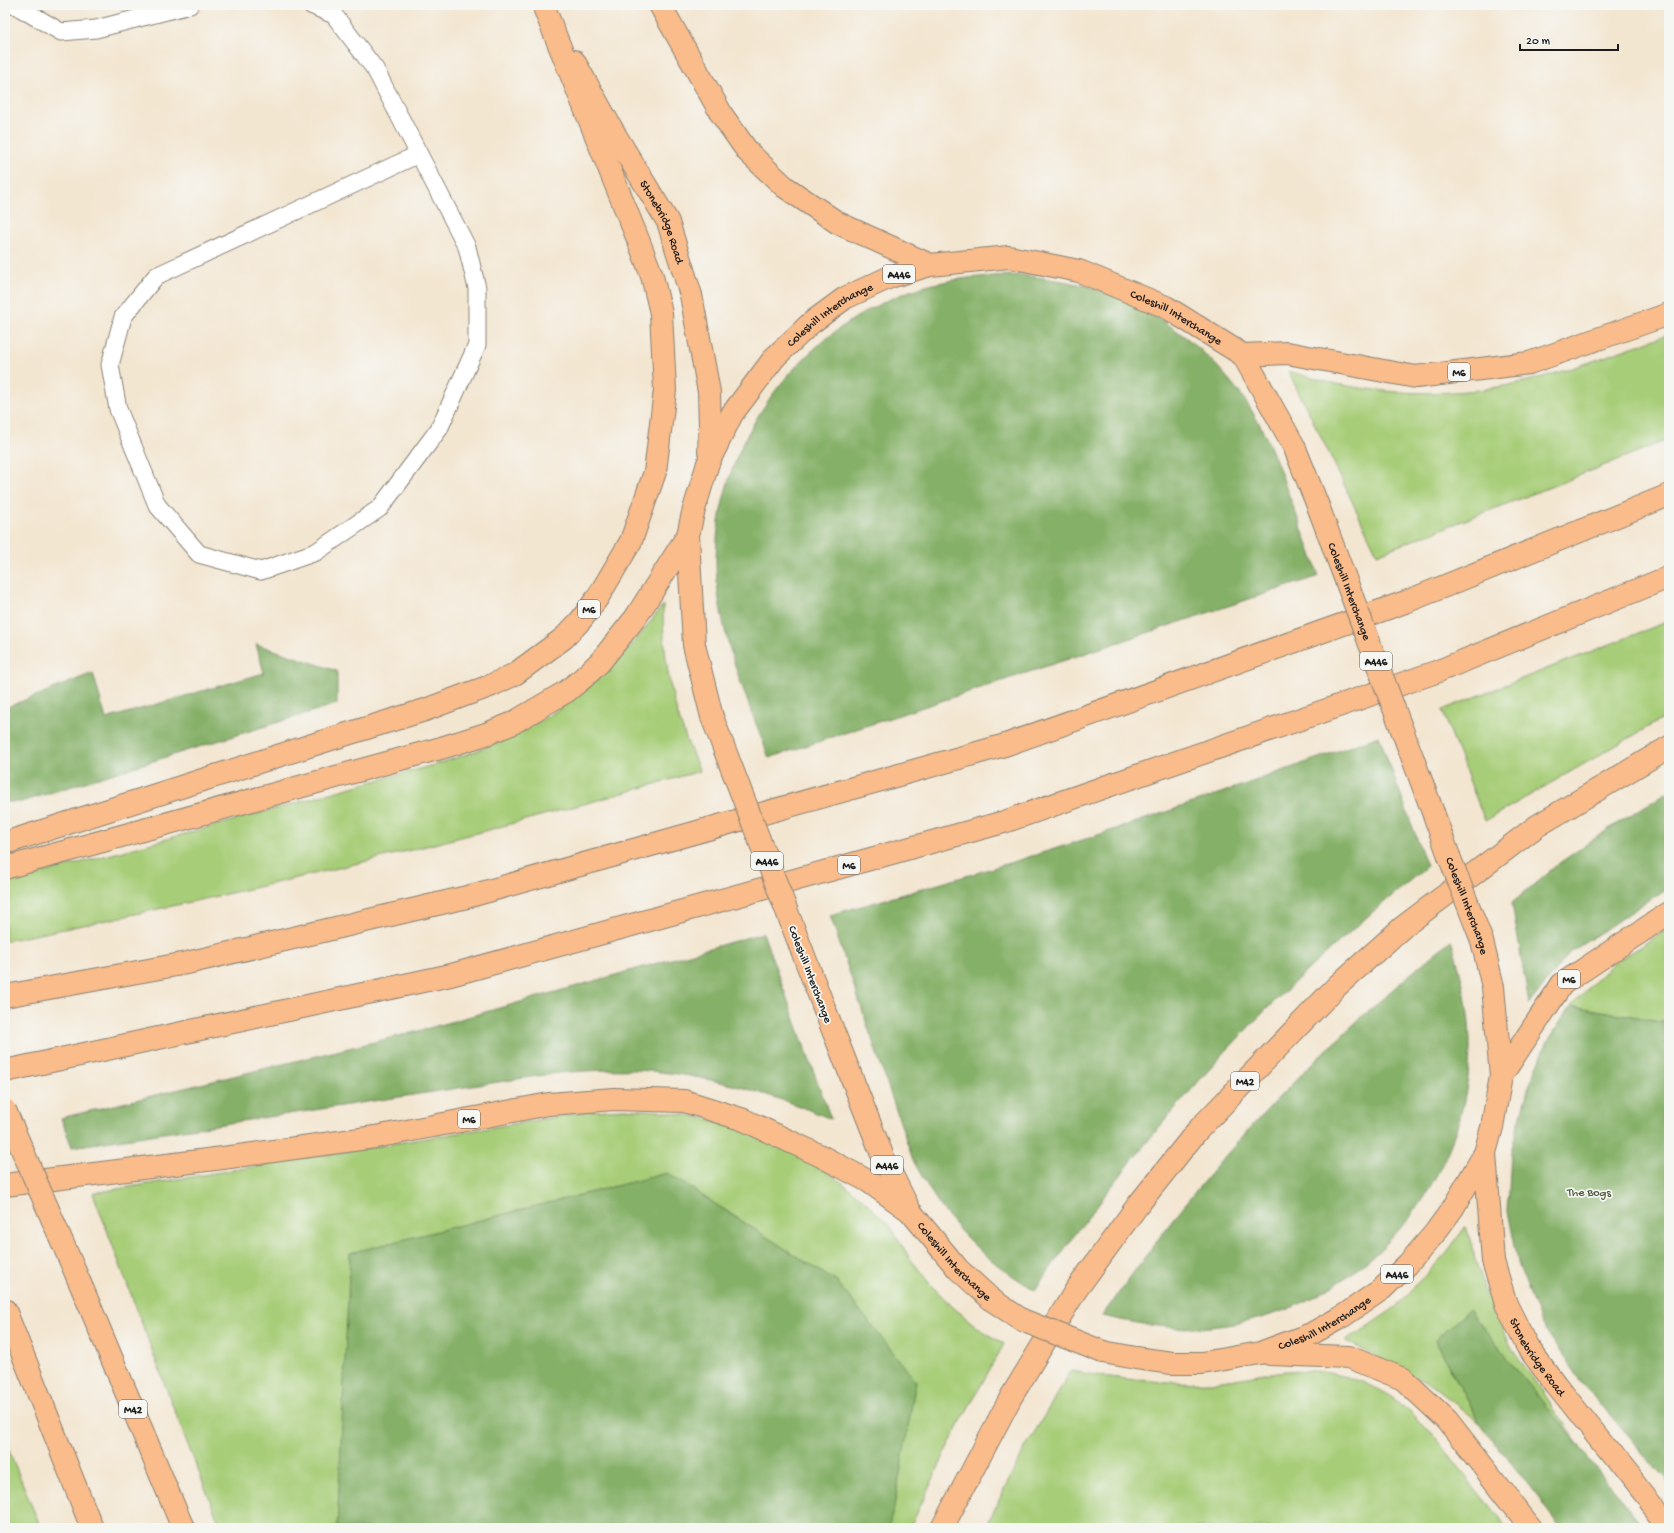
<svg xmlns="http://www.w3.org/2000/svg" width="1674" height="1533" viewBox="0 0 1674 1533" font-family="'Gochi Hand',sans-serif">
<rect width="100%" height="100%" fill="#f6f6f2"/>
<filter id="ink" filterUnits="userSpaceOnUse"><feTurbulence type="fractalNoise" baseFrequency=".025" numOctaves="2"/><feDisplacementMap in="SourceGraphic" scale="8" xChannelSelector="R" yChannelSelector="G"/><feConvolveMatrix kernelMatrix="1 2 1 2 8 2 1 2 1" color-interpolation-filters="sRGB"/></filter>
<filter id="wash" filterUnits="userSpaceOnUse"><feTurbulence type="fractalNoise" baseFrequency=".012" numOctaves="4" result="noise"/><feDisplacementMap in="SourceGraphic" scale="16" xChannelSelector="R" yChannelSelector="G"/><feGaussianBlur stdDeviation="0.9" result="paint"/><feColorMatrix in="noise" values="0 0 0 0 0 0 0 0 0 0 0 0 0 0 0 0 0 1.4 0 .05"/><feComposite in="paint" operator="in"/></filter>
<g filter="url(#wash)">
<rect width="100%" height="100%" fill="#f3e6d1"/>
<path fill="#a7cd78" stroke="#62744a" d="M 1669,334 L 1669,439 L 1566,481 L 1377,554 L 1331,457 L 1288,371 C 1303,375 1317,380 1332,383 C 1389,395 1447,396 1504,386 C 1559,376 1616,352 1669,334 Z
M 663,605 C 663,667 673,714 700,771 C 607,798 513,824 419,848 C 282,883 144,913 5,941 L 5,883 C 117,853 229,822 341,790 C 402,773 474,758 529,727 C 587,695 624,658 663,605 Z
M 1669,621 L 1669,715 L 1485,821 L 1442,710 Z
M 1669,928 L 1669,1019 L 1667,1022 L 1571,1006 L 1612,964 Z
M 624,1109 L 659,1111 L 693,1116 L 726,1123 L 799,1154 L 832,1175 L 863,1199 L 891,1227 L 909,1257 L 930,1284 L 953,1307 L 977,1327 L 1004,1344 L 957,1428 L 910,1528 L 221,1528 L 180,1425 L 93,1193 L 555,1117 L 589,1111 Z
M 1466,1226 L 1484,1291 L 1512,1348 L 1596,1471 L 1469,1311 L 1435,1340 L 1480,1423 L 1438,1389 L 1346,1341 L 1396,1307 L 1447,1252 Z
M 1071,1371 C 1117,1379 1162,1384 1209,1382 C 1232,1381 1255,1375 1278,1372 C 1320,1366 1367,1378 1401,1404 C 1422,1420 1438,1441 1454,1462 C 1472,1484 1489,1506 1507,1528 L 985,1528 L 1025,1448 Z
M 5,1441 L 41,1528 L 5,1528 Z"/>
<path fill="#85b068" stroke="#506642" d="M 1020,275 C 1044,278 1068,281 1091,287 C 1161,308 1224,360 1259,423 C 1271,446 1280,470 1288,493 C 1299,521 1309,548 1319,576 L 769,758 C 748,701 723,645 717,584 C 706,455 791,335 910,291 C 946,278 983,276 1020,275 Z
M 256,644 L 337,671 L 337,704 L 21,802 L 5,802 L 5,708 L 93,673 L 106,719 L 264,673 Z
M 1379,736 L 1427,866 C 1357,925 1288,984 1226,1051 C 1156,1127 1095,1205 1035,1290 C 975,1254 945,1221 913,1160 L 830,915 C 930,887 1030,858 1128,825 C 1212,797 1296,766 1379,736 Z
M 1669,791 L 1669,887 L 1569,953 L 1529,1004 L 1512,903 L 1558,864 L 1610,828 Z
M 763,933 L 831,1119 C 768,1092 705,1074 636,1070 C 610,1069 583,1071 557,1073 L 72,1147 L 61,1118 L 415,1032 Z
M 1451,940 C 1462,976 1471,1013 1470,1052 C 1465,1193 1352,1316 1210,1327 C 1173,1330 1138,1324 1102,1316 C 1139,1265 1175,1214 1216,1167 C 1287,1083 1367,1009 1451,940 Z
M 1571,1006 L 1667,1022 L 1669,1019 L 1669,1484 L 1581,1381 L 1542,1325 L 1519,1266 L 1508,1211 L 1511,1151 L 1529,1086 L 1548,1041 Z
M 667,1173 L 837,1282 L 916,1381 L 894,1508 L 888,1528 L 337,1528 L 350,1253 Z
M 1469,1310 L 1644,1528 L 1562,1528 L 1480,1423 L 1435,1340 Z"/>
</g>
<g filter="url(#ink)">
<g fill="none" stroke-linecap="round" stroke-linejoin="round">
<defs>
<path id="service" d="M 15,5 L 61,32 L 96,29 L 190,5
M 311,5 L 334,15 L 375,69 L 467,247 L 477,288 L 477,345 L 439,429 L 380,508 L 316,552 L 261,571 L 199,554 L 157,505 L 118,409 L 110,365 L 123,317 L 156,276 L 419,154"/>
<g id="trunk">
<path d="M 660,5 L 722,115 L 748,152 L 785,187 L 838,223 L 930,265"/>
<path id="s1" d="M 574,61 L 617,138 L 668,222 L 691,295 L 709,392 L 710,426 L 709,452"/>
<path id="s2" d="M 712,717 L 694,645 L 689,555 L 688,535 L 693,513 L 708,463 L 732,414 L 775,357 L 811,323 L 845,298 L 890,277 L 930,265 L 1009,257 L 1079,271 L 1166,307 L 1243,355 L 1294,446 L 1318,506"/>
<path d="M 1434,815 L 1449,856"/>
<path id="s3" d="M 823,1005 L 883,1157 L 910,1211 L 958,1269 L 992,1300"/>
<path id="s4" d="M 1485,1153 L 1493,1261 L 1506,1304 L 1527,1346 L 1556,1385 L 1669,1526"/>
<path id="s5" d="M 1103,1352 L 1136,1358 L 1172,1363 L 1202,1363 L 1260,1353 L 1311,1334 L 1343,1316 L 1382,1289 L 1408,1264 L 1434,1234 L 1453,1208 L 1485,1153 L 1492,1127 L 1501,1076 L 1493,987"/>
<path d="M 1270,1354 L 1349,1357 L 1403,1379 L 1447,1420 L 1531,1528"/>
</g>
<path id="motorway" d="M 1243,355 L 1287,353 L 1416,377 L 1529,363 L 1669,314
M 5,843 L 331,739 L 425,710 L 465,695 L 490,686 L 515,674 L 564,638 L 581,620 L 598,597 L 631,541 L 655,472 L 665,390 L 661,313 L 652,276 L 639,242 L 545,10
M 5,868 L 441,748 L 486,734 L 511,724 L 567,691 L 583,678 L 600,662 L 636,617 L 688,535
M 5,996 L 187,963 L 467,897 L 1005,745 L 1408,601 L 1669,495
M 5,1071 L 451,975 L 1004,822 L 1436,672 L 1669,577
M 1501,1076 L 1562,984 L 1669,913
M 5,1185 L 223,1158 L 375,1137 L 549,1104 L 614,1099 L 684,1101 L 744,1120 L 819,1155 L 868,1181 L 910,1211
M 83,1290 L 183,1528
M 5,1310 L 92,1528
M 942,1528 L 1011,1397 L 1076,1290 L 1138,1205 L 1197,1131 L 1337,986 L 1403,927 L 1537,826 L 1669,747"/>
</defs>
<use href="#service" stroke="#888176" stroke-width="19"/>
<use href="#trunk" stroke="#888176" stroke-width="24"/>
<use href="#motorway" stroke="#888176" stroke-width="24"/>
<use href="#service" stroke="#fff" stroke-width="17"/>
<use href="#trunk" stroke="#f9bc8a" stroke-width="22"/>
<use href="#motorway" stroke="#f9bc8a" stroke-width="22"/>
<defs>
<g id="trunk-bridge">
<path id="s6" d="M 1318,506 L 1434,815"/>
<path d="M 712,717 L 823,1005"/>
<path id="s7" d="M 1449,856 L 1482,941 L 1493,987"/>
<path d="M 992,1300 L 1022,1320 L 1103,1352"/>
</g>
<path id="motorway-bridge" d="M 5,1110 L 83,1290"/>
</defs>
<use href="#trunk-bridge" stroke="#888176" stroke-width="24" stroke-linecap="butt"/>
<use href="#motorway-bridge" stroke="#888176" stroke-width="24" stroke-linecap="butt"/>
<use href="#trunk-bridge" stroke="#f9bc8a" stroke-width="22"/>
<use href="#motorway-bridge" stroke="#f9bc8a" stroke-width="22"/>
</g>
</g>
<g text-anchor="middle" stroke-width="3.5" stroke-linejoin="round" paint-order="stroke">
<g fill="#f6f6f2" stroke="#5d5d5c" stroke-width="1">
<rect x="883" y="265" width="32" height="18" rx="3"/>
<rect x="1448" y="363" width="22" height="18" rx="3"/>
<rect x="578" y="600" width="22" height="18" rx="3"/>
<rect x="1360" y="652" width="32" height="18" rx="3"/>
<rect x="751" y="852" width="32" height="18" rx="3"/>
<rect x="838" y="856" width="22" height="18" rx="3"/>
<rect x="1558" y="970" width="22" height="18" rx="3"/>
<rect x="1231" y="1072" width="28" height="18" rx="3"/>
<rect x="458" y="1110" width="22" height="18" rx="3"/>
<rect x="871" y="1156" width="32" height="18" rx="3"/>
<rect x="1381" y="1265" width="32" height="18" rx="3"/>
<rect x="119" y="1400" width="28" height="18" rx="3"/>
</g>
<g font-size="11" font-weight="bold" fill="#1c1c1c">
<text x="899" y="278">A446</text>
<text x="1459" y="376">M6</text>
<text x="589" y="613">M6</text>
<text x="1376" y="665">A446</text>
<text x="767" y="865">A446</text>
<text x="849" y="869">M6</text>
<text x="1569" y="983">M6</text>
<text x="1245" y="1085">M42</text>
<text x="469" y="1123">M6</text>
<text x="887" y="1169">A446</text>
<text x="1397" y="1278">A446</text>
<text x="133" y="1413">M42</text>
</g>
<g font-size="12" fill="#1c1c1c" stroke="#f6f6f2">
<text dy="4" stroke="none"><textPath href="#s1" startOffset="184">Stonebridge Road</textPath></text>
<text dy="4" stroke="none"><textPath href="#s2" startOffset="455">Coleshill Interchange</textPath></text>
<text dy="4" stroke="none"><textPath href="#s2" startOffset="827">Coleshill Interchange</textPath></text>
<text dy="4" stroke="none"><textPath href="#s6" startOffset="91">Coleshill Interchange</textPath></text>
<text dy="4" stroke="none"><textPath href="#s7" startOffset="53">Coleshill Interchange</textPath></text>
<text transform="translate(811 974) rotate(69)" y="4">Coleshill Interchange</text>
<text dy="4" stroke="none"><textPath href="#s3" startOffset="291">Coleshill Interchange</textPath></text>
<text dy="4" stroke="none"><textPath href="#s5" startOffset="230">Coleshill Interchange</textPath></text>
<text dy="4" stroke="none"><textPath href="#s4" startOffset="215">Stonebridge Road</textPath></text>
</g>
<g font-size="12" fill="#4d5a3c" stroke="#f6f6f2">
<text x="1589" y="1196">The Bogs</text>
</g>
</g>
<rect width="1674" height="1533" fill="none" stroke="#f6f6f2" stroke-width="20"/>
<path d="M1520 44v6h98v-6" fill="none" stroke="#1c1c1c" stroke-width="2"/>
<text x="1526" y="44" font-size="12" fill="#1c1c1c" stroke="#f6f6f2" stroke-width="3" paint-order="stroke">20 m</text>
</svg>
